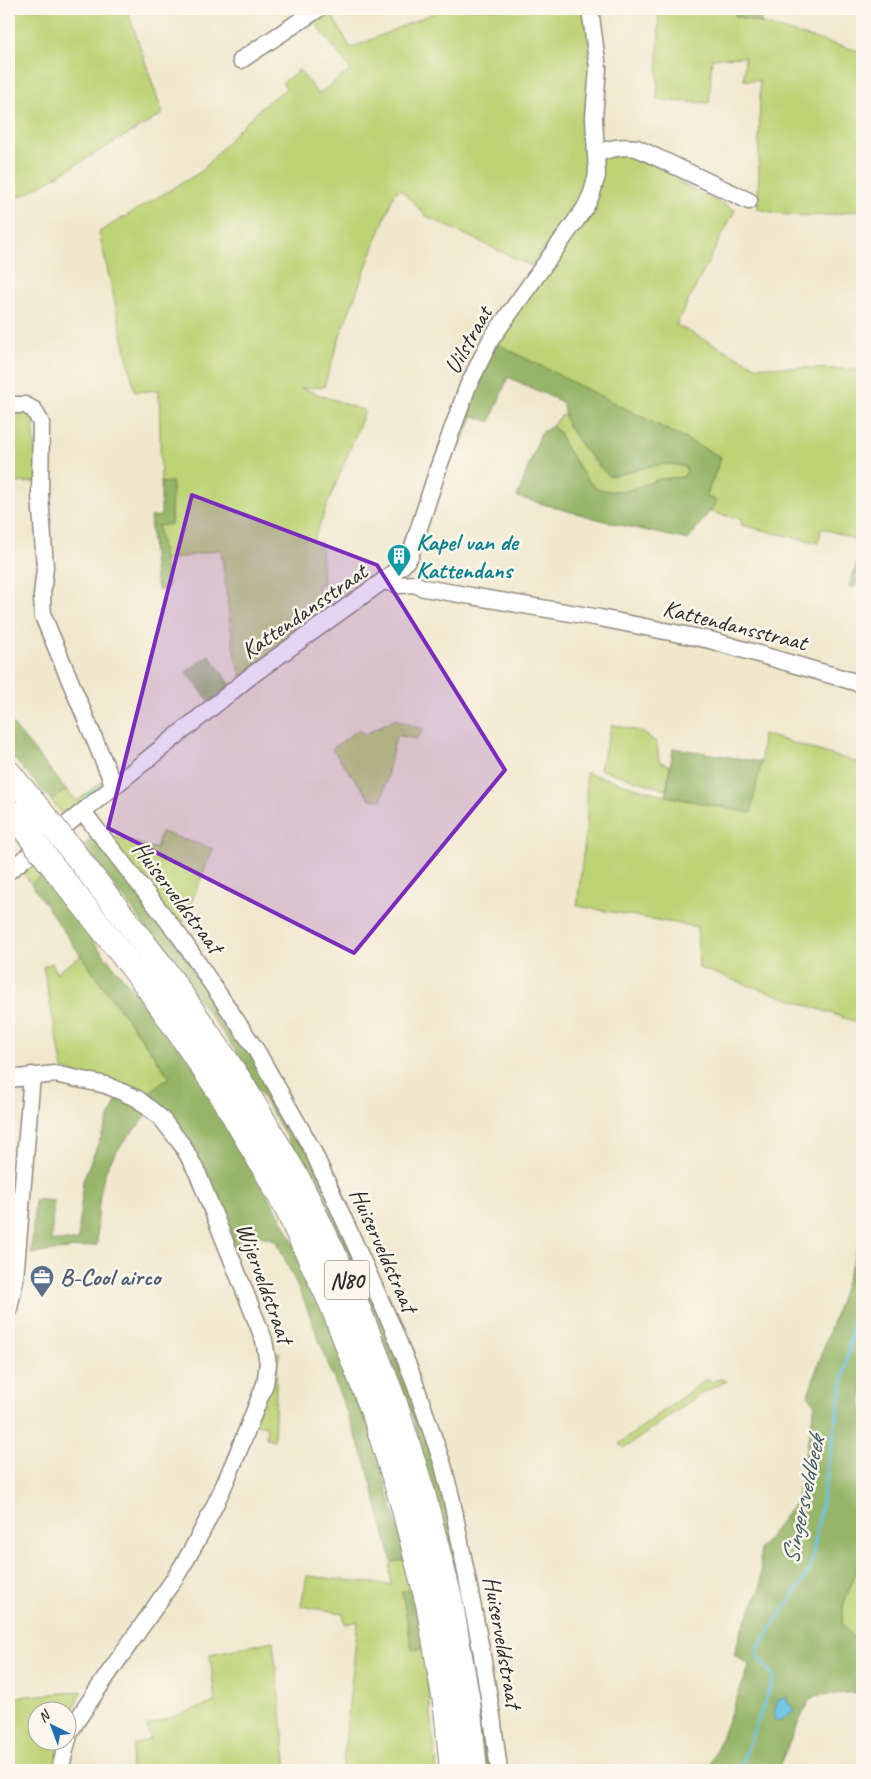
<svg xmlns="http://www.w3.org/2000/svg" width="871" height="1779" viewBox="0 0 871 1779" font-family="Caveat,sans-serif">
<rect width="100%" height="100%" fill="#fbf7ec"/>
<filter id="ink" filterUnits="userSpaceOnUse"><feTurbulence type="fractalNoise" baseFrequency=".02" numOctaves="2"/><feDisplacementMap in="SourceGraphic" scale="10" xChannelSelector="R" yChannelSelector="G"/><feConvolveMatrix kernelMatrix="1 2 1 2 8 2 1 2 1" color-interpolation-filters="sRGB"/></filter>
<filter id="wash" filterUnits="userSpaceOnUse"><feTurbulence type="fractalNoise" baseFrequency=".0096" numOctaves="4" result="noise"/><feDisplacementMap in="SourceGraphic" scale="20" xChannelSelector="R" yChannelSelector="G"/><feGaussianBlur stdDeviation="1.12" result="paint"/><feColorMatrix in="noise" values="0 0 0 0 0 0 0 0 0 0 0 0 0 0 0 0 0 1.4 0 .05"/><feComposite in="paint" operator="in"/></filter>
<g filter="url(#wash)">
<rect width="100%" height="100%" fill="#f1e7cd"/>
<path fill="#bdd376" stroke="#747f50" d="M 9,9 L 127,9 L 163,114 L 24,195 L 9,200 Z
M 322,9 L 328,9 L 351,48 L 443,9 L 584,9 L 591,65 L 590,158 L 587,181 L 580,202 L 531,266 L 426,216 L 400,189 L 394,194 L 341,333 L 324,387 L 301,388 L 365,411 L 313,541 L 321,543 L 323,584 L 317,585 L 326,614 L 242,677 L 234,653 L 221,549 L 164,561 L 158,526 L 171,524 L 172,482 L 161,483 L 159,390 L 135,392 L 99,232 L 202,171 L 236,132 L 266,103 L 287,88 L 282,83 L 299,70 L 318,94 L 351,70 L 310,16 Z
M 659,9 L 735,9 L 735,16 L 862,52 L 862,209 C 828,218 793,218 758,209 L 760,81 L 744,80 L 745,57 L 712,58 L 709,103 L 657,100 Z
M 624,150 L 683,175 L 678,182 L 735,210 L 676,325 L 756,366 L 862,370 L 862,521 L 857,540 L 822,528 L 818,543 L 741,525 L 742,519 L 709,512 L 717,501 L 706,497 L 721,457 L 495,343 L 587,214 L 602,157 Z
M 9,409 L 33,412 L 37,482 L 9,483 Z
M 564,413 C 571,436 591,460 609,476 C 634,470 661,459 685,467 L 687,471 L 684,477 L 660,479 L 626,491 L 609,491 L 595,488 L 584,475 L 565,446 L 559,432 L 552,426 Z
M 394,719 L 425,730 L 416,739 L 396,735 L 382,800 L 370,799 L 332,749 L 359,729 L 364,735 Z
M 612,724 L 642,732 L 657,743 L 659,761 L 670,766 L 666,790 L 600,769 Z
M 763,734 L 862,764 L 862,1024 L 699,968 L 697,927 L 577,906 L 587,823 L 586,773 L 666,796 L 750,813 L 761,762 Z
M 106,778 L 109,784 L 67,820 L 51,800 L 67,790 L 77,801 Z
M 161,832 L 213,849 L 180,930 L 109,835 L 156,849 Z
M 33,859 L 43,874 L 31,884 L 21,869 Z
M 81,956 L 170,1078 L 145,1095 L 63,1069 L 43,967 L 52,963 L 56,973 Z
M 280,1352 L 277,1365 L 274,1440 L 266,1438 L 267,1426 L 255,1424 L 274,1355 Z
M 706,1379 L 711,1382 L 719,1379 L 727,1381 L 702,1393 L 625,1448 L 619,1444 Z
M 862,1555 L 862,1638 L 853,1638 L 842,1625 L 843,1606 Z
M 407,1559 L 415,1590 L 402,1592 L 412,1649 L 424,1648 L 437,1770 L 342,1770 L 358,1621 L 345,1624 L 343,1613 L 301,1606 L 307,1576 L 391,1585 L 390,1568 L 392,1562 Z
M 273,1641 L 287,1770 L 130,1770 L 134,1745 L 150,1739 L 147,1726 L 215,1702 L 210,1654 Z
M 82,1691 L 68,1720 L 68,1712 L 38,1712 L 38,1742 L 60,1742 L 54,1770 L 9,1770 L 9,1698 Z"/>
<path fill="#96b567" stroke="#607049" d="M 735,9 L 761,9 L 761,23 L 735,16 Z
M 495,343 L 721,457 L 706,497 L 717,501 L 688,540 L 612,523 L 517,497 L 541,433 L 552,426 L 559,432 L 565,446 L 584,475 L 595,488 L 609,491 L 626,491 L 660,479 L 683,477 L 687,471 L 685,467 C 658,458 636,473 609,476 L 583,447 L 567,424 L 562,402 L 508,377 L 490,422 L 474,416 L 459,448 L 451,444 Z
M 172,482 L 171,524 L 158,526 L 169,587 L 159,591 L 155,578 L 150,517 L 161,516 L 161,483 Z
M 862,547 L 862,568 L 855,588 L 849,587 Z
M 209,655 L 231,685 L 210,702 L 186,672 Z
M 9,720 L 67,790 L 51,800 L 9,753 Z
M 673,748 L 761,762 L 751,813 L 666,796 Z
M 94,837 L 176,938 L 254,1050 L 310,1153 L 389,1328 L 449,1505 L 494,1770 L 485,1770 L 435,1496 L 413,1418 L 378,1326 L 329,1220 L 287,1138 L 236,1051 L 160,946 L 84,845 Z
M 43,874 L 84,930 L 191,1062 L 285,1225 L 328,1319 L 369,1427 L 407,1559 L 392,1562 L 366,1463 L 305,1303 L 276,1240 L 252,1234 L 250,1247 L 231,1244 L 145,1095 L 170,1077 L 81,956 L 31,884 Z
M 117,1099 L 148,1115 C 136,1128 122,1142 113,1157 C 97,1182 98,1216 97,1245 L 31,1254 L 35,1199 L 54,1201 L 51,1241 L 78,1241 L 83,1180 Z
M 862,1234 L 862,1555 L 843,1606 L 842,1624 L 853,1638 L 862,1638 L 862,1692 L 818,1695 L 809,1700 L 777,1770 L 708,1770 L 750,1665 L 734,1655 L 741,1631 L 761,1588 L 760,1549 L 796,1501 L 815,1404 L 808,1395 Z
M 415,1590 L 424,1648 L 412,1650 L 402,1592 Z"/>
<path fill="#67c2e5" stroke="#497688" d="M 786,1696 L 787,1701 L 794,1710 L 782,1720 L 775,1721 L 774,1713 L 778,1701 Z"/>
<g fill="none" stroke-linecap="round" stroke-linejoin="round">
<path stroke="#67c2e5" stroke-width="3" d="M 292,636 L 345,596
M 116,774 L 141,754
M 85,799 L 106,782
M 739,1770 L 774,1678 L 758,1656 L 757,1650 L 810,1570 L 862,1272"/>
</g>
</g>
<g filter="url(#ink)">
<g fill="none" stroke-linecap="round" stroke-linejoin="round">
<defs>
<path id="minor" d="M 241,60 L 318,9
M 596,154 C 611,148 621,146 637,148 L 749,201
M 9,405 L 25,405 L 34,410 L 41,423 L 40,495 L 45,567 L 42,596 L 43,616 L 114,786
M 383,581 L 404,564 L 410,556 L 439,466 L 468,386 L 491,339 L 585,208 L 592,193 L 597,175 L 594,117 L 598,68 L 590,9
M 83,812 L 181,938 L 256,1050 L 312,1149 L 392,1326 L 413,1378 L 443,1465 L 452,1501 L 481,1649 L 492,1716 L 499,1770
M 9,871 L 252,675 L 383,581 L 400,585 L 414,584 L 424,588 L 600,618 L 710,640 L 862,684
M 9,1079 L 55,1074 L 106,1085 L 138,1099 L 161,1118 L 183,1146 L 198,1174 L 264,1340 L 268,1364 L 265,1384 C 240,1449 215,1514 178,1573 C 143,1627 103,1678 69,1733 L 68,1740
M 9,1309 L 15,1279 L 32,1075
M 60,1770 L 67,1742"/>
<path id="highway" d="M 9,773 L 42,813
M 9,811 L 23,827
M 74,853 L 164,969 L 239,1079 L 298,1179 L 350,1287 L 395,1403 L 423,1493 L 450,1598 L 468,1702 L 475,1770
M 55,869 L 147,986 L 221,1094 L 282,1199 L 331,1303 L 375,1417 L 402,1502 L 428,1604 L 446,1708 L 452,1770"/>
</defs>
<use href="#minor" stroke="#8e897c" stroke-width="19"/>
<use href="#highway" stroke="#8e897c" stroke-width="26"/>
<use href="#minor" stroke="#fff" stroke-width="16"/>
<use href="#highway" stroke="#fff" stroke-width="24"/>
<defs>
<path id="highway-bridge" d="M 42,813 L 74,853
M 23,827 L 55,869"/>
</defs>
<use href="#highway-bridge" stroke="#8e897c" stroke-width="26" stroke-linecap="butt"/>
<use href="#highway-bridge" stroke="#fff" stroke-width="24"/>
</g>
</g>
<path fill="#7b2cbf" fill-opacity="0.2" stroke="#7b2cbf" stroke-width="4" stroke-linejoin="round" d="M 192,495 L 377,565 L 505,770 L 354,953 L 108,828 Z"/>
<defs>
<symbol id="building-pin" viewBox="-11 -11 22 30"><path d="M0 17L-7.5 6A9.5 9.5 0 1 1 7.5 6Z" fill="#0f9aa8" stroke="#fbf7ec"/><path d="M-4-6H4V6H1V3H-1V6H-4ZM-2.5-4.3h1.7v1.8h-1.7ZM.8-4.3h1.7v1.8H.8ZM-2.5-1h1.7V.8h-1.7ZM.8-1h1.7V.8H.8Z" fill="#fff"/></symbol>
<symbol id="office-pin" viewBox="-11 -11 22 30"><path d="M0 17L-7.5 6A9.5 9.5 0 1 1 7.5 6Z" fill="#5c6f8a" stroke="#fbf7ec"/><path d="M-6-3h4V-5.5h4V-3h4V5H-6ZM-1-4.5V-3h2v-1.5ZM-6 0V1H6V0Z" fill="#fff"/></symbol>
</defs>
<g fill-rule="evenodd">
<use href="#building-pin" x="385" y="542" width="28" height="38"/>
<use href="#office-pin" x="28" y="1263" width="28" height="38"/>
</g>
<g text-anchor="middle" stroke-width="5" stroke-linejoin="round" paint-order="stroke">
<rect fill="#fbf7ec" stroke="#696865" stroke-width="1" x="324.5" y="1260.5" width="45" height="39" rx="4"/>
<g font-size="22" font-weight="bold" fill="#2b2b2b">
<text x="347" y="1288">N80</text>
</g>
<g font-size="24" fill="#2b2b2b" stroke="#fbf7ec">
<text transform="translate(468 340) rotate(-61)" y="8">Uilstraat</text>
<text transform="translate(304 611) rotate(-35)" y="8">Kattendansstraat</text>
<text transform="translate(735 625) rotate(14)" y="8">Kattendansstraat</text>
<text transform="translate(178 897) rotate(53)" y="8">Huiserveldstraat</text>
<text transform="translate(384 1250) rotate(66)" y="8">Huiserveldstraat</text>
<text transform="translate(265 1283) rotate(70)" y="8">Wijerveldstraat</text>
<text transform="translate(503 1642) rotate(80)" y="8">Huiserveldstraat</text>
</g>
<g font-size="24" font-weight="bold" fill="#0d838f" stroke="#fbf7ec" text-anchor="start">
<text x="416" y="550">Kapel van de<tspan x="416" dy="28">Kattendans</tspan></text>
</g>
<g font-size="24" font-weight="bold" fill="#4e5e75" stroke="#fbf7ec" text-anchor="start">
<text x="60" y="1285">B-Cool airco</text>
</g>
<g font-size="25" font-style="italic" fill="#3d5863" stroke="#fbf7ec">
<text transform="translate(802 1500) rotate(-78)" y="9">Singersveldbeek</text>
</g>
</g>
<rect width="871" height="1779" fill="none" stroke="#fbf7ec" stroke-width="30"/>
<g transform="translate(52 1726) rotate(318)"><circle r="24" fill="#fbf7ec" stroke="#a8a59f"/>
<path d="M0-4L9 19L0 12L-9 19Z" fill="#1f6fb2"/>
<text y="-8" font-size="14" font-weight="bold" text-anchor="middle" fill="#2b2b2b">N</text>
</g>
</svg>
